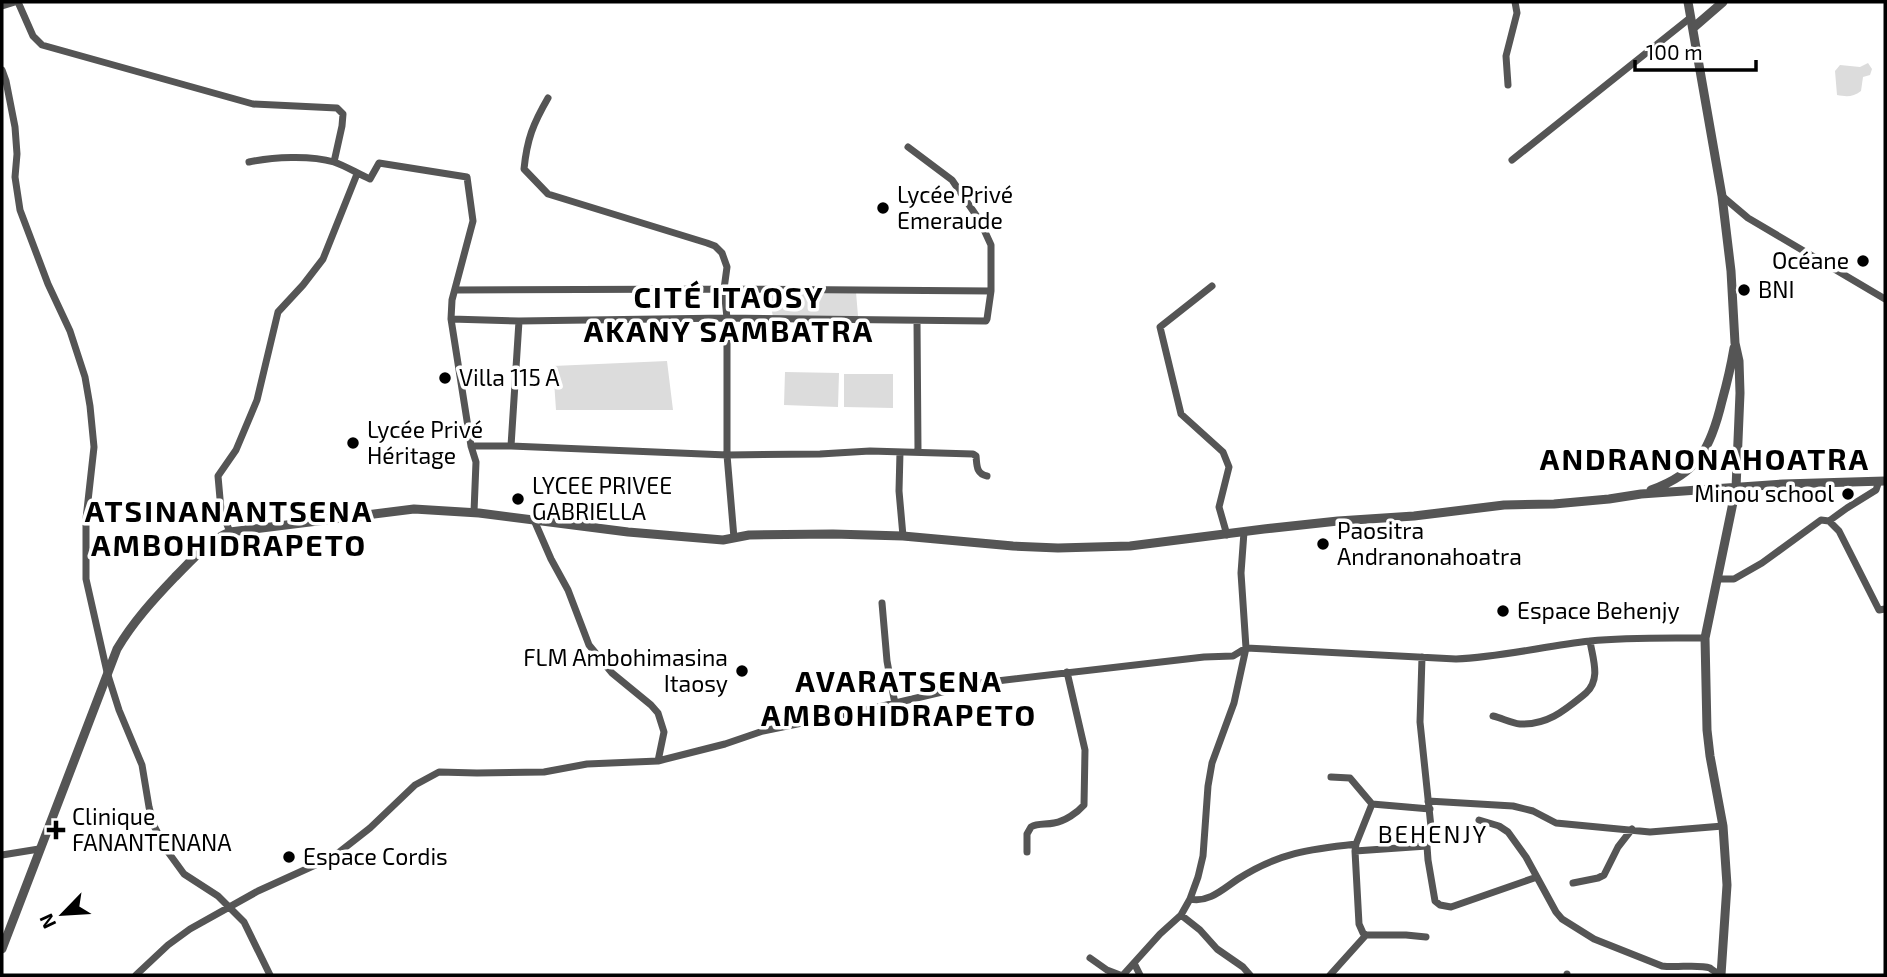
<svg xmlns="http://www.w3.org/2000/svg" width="1887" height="977" viewBox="0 0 1887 977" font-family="'Exo 2',sans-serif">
<rect width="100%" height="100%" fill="#fff"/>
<path fill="#dcdcdc" d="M 1868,63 L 1872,69 L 1870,75 L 1863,77 L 1861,91 C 1853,97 1847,97 1837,95 L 1835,71 L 1840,65 L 1860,67 Z
M 768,291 L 856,292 L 858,316 L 773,317 Z
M 667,361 L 673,410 L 556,410 L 553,366 Z
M 785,372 L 839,373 L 838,407 L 784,405 Z
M 844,374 L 893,374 L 893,408 L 844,407 Z"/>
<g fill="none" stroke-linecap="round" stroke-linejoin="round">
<path stroke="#555" stroke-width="7" d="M 18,2 L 33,36 L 42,45 L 253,104 L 337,108 L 343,114 L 342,126 L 334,162
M 2,6 L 15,2
M 2,70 L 6,81 L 15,127 L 17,154 L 15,177 L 20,210 L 48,284 L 70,331 L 85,377 L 90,406 L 94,447 L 86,519 L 86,579 L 107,672 L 119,710 L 142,765 L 149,807 L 154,826 L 168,852 L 184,874 L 218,896 L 244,922 L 270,975
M 1508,85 L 1506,56 L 1517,13 L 1515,2
M 548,98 C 533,124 527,139 524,169 L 548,194 L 707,243 L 715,246 L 722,253 L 727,267 L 724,289 L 727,318 L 727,455 L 734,538
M 1512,160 L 1690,18
M 249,162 C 273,157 310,155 334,162 C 346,166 358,174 370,179 L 379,163 L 467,177 L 473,221 L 452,300 L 451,319 L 471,446 L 476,462 L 474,512
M 1722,196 L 1748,218 L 1885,299
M 1212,286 L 1160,327 L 1181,414 L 1223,452 L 1229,467 L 1219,507 L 1227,535
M 455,290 L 724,289 L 991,291
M 451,319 L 519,321 L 727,318 L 986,321 L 987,319 L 991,291 L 991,245 L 980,221 L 952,180 L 908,147
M 917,321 L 918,451
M 471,446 L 511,446 L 727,455 L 820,454 L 870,451 L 973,454 L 976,456 C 977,465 976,474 987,476
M 511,446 L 519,321
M 900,452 L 899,491 L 903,536
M 534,520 L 551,559 L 568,590 L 589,645 L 612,673 L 651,705 L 658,713 L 664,732 L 658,761
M 1829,521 L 1839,531 L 1879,610 L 1885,609
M 230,532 L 221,510 L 218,476 L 236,450 L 257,400 L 278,312 L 303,285 L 323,259 L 357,174
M 1718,579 L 1734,579 L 1762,563 L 1821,520 L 1829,521 L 1847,508 L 1876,490 L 1878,484 L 1877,482
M 882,603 L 887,661 L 895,704
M 1422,657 L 1420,722 L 1431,827 L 1427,846 L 1428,860 L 1435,901 L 1440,905 L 1451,907 L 1537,877
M 1493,716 C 1502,718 1511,723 1520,724 C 1548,725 1565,710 1586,693 C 1601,679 1593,660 1590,641
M 1331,777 L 1350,778 L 1372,804 L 1430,809
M 1428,801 L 1513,806 L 1533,811 L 1556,823 L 1650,832 L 1723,826
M 1479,820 L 1499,826 L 1508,832 L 1526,857 L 1556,912 L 1562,919 L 1594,939 L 1662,966 C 1676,968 1699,964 1710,968 C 1711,969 1720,975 1721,975
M 1356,844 L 1372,804
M 1355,851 L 1427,846
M 1027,852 L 1027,834 L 1031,827 C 1038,823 1046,825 1054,823 C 1065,821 1077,813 1084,805 L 1085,750 L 1067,672
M 2,855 L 39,849
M 1573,883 L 1598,878 L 1604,875 L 1618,847 L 1632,829
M 1190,899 C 1209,903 1223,889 1238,879 C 1278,853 1310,849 1356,844 L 1355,851 L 1359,924 L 1363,933 L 1366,935 L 1330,975
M 1181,915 L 1200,930 L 1217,949 L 1243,967 L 1250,975
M 1366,935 L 1406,935 L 1426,937
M 1090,958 L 1107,970 L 1120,975
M 1134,963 L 1140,975
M 136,975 L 168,945 L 190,929 L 258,891 L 333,857 L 370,828 L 415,785 L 439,772 L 477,773 L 544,772 L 587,764 L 658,761 L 725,744 L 763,731 L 870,709 L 980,683 L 1204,657 L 1233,656 L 1246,648 L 1456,659 C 1501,657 1545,646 1590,641 C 1628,637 1666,638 1705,638
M 1123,975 L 1160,934 L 1181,915 L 1190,899 L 1198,877 L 1203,856 L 1208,786 L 1212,763 L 1234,703 L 1246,648 L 1241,573 L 1244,532
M 1567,975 L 1567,974"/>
<path stroke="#555" stroke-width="9" d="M 1688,2 L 1722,196 L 1731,271 L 1735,343 L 1739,361 L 1740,393 L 1736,488 L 1705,638 L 1707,730 L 1710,756 L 1723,826 L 1727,885 L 1721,975
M 1693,28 L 1723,2
M 1651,490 C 1699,473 1711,447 1722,401 C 1727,383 1731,366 1734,348
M 2,949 L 117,649 C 133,622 153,600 175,577 C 192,560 208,541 230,532 L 414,509 L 479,513 L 628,532 L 723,540 L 749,535 L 833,534 L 903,536 L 1013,546 L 1058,548 L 1130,546 L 1264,529 L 1338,521 L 1414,516 L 1504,505 L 1554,504 L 1609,499 L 1641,494 L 1783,484 L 1885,481"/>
</g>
<g fill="#000" stroke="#fff" stroke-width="2.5">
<circle cx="883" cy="208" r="7"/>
<circle cx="1863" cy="261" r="7"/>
<circle cx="1744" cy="290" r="7"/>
<circle cx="445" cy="378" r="7"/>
<circle cx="353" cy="443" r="7"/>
<circle cx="1848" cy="494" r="7"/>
<circle cx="518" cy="499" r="7"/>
<circle cx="1323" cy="544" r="7"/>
<circle cx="1503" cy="611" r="7"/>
<circle cx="742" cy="671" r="7"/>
<path d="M52.5 819.5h7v7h7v7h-7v7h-7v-7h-7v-7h7z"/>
<circle cx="289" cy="857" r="7"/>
</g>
<g text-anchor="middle" stroke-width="7" stroke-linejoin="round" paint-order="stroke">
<g font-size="23" fill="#000" stroke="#fff" text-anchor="start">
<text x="897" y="203">Lycée Privé<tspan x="897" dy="26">Emeraude</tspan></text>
<text x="1849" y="269" text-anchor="end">Océane</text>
<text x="1758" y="298">BNI</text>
<text x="459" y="386">Villa 115 A</text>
<text x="367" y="438">Lycée Privé<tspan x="367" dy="26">Héritage</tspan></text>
<text x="532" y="494">LYCEE PRIVEE<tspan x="532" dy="26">GABRIELLA</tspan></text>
<text x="1834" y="502" text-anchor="end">Minou school</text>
<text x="1337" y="539">Paositra<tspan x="1337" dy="26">Andranonahoatra</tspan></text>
<text x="1517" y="619">Espace Behenjy</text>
<text x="728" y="666" text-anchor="end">FLM Ambohimasina<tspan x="728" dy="26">Itaosy</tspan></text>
<text x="72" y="825">Clinique<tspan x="72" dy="26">FANANTENANA</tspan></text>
<text x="303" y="865">Espace Cordis</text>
</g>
<g font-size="24" letter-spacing="2" fill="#000" stroke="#fff">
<text x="1433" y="843">BEHENJY</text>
</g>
<g font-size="30" font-weight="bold" letter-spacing="2" fill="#000" stroke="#fff">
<text x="729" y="308">CITÉ ITAOSY<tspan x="729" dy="34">AKANY SAMBATRA</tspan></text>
<text x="1705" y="470">ANDRANONAHOATRA</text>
<text x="229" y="522">ATSINANANTSENA<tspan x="229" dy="34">AMBOHIDRAPETO</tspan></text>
<text x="899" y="692">AVARATSENA<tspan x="899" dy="34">AMBOHIDRAPETO</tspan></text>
</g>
</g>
<rect width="1887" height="977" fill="none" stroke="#000000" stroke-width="7"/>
<g transform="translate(63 914) rotate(245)" stroke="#ffffff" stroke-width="5" paint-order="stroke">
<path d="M0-5L12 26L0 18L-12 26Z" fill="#000000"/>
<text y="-10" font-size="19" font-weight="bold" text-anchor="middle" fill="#000000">N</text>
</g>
<path d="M1635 60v10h121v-10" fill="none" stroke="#000000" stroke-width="3.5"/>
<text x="1646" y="60" font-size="21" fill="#000000" stroke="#ffffff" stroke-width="5" paint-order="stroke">100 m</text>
</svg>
